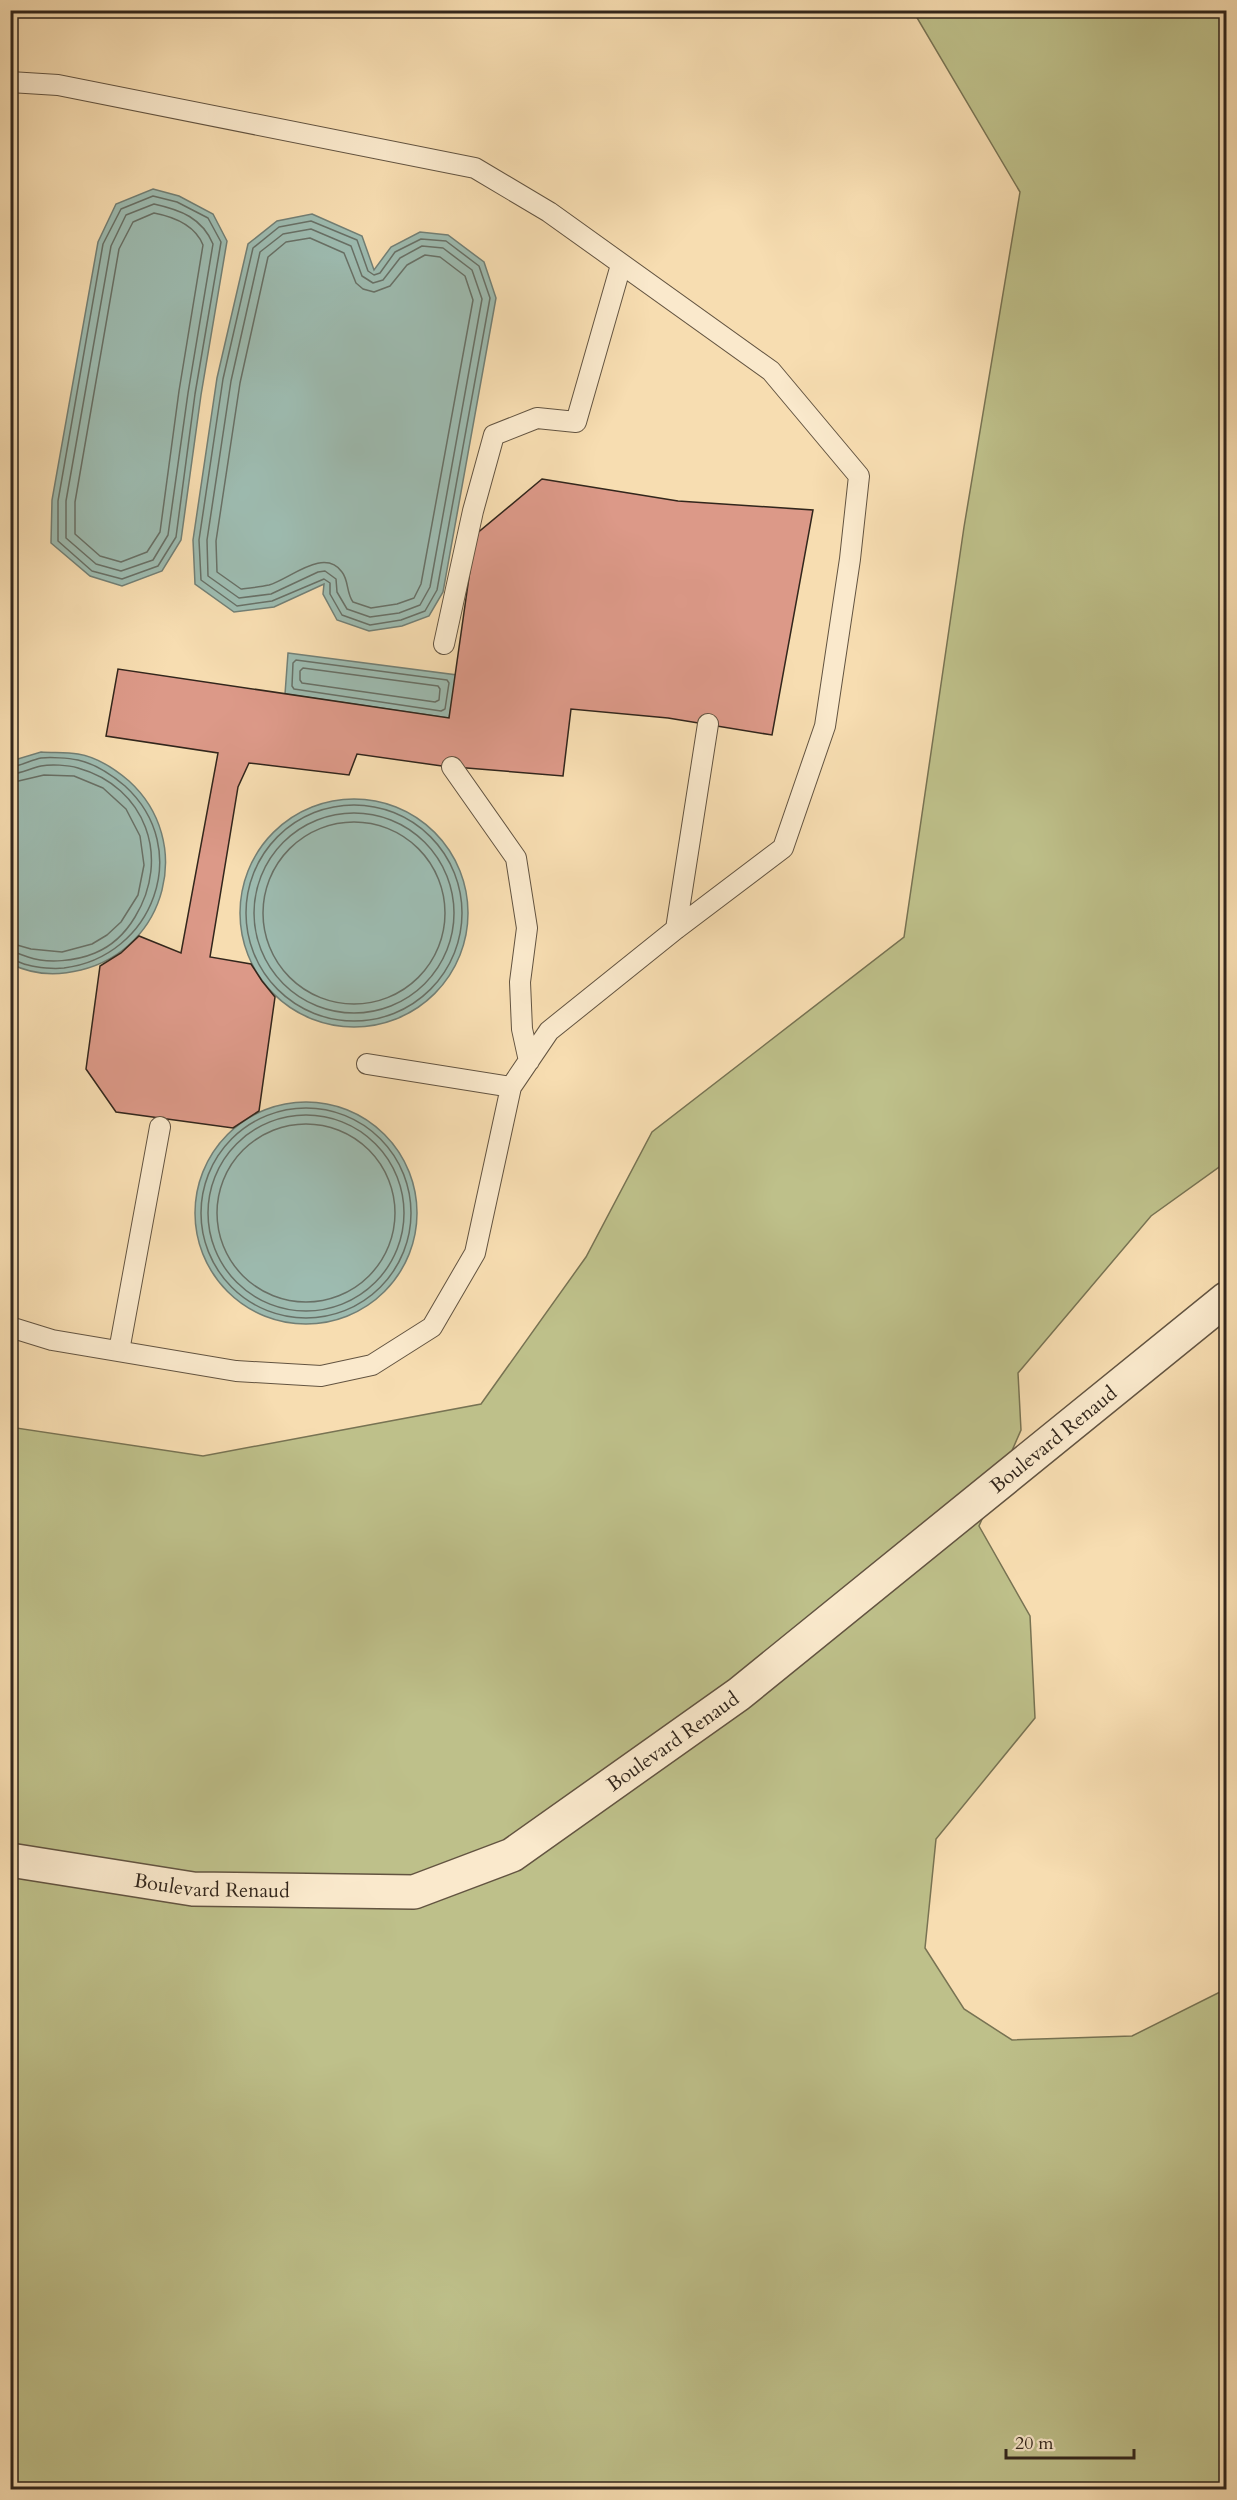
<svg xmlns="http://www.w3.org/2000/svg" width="1237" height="2500" viewBox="0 0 1237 2500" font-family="Cardo,serif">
<rect width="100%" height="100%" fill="#f7ddb1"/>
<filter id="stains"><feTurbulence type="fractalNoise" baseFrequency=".00333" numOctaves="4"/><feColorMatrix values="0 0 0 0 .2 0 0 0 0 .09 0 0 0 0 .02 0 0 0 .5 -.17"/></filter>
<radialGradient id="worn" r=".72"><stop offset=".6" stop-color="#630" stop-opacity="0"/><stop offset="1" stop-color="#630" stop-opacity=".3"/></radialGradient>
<path fill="#bec08a" stroke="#787353" stroke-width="1.5" d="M 913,11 L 1226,11 L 1226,1162 L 1151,1216 L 1018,1373 L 1021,1430 L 979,1526 L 1030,1616 L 1035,1718 L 936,1839 L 925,1948 L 964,2009 L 1012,2040 L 1132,2036 L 1226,1989 L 1226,2489 L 11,2489 L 10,1427 L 203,1456 L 481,1404 L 586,1257 L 652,1132 L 904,937 L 964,527 L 1020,192 Z"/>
<path fill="#9dbbb0" stroke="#727f75" stroke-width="1.5" d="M 153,189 L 179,196 L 213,214 L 227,241 L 201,395 L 181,540 L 162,571 L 122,586 L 90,576 L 51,543 L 52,500 L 98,242 L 116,204 Z
M 312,214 L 362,236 L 374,270 L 391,247 L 420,232 L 448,235 L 484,262 L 496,298 L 443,592 L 429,616 L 402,626 L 369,631 L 337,620 L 323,594 L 324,584 L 274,607 L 234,612 L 195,584 L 193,540 L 217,378 L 248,244 L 277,221 Z
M 288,653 L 457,675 L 449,718 L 285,694 Z
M 41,752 C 53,753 66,752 78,754 C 96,757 115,769 129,781 C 195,841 167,949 81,970 C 57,976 33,975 11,964 L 11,761 Z
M240 913a114 114 0 1 1 228 0a114 114 0 1 1-228 0Z
M195 1213a111 111 0 1 1 222 0a111 111 0 1 1-222 0Z"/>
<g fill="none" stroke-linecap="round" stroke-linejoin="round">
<path stroke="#687066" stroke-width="1.5" d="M 153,196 L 177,202 L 208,218 L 221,242 L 195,394 L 176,537 L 158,566 L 122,579 L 92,571 L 58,541 L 58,501 L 103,244 L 121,209 Z
M 154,204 C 181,210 202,218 213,244 L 188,393 L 168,535 L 153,560 L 121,571 L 96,564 L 66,538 L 66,501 L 111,246 L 126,215 Z
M 154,213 C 175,217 195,225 203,245 L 179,391 L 160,532 L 147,552 L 121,562 L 100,556 L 75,534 L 75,502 L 119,249 L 133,222 Z
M 311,221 L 357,240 L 368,271 L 374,275 L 380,273 L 395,252 L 421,239 L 446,241 L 479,266 L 490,298 L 437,590 L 425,611 L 401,620 L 370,625 L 342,615 L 330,594 L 330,583 L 324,579 L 272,601 L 237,606 L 201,580 L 199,540 L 223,379 L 253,248 L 279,227 Z
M 311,229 L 351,246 L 362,276 L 373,283 L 383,280 L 400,258 L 422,246 L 443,248 L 472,270 L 482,299 L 430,587 L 420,605 L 399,613 L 370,617 L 347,609 L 337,592 L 336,579 L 325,571 L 318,572 L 271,594 L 239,598 L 208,576 L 207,540 L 231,381 L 260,252 L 283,234 Z
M 310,238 L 344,253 L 356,283 L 363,289 L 374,292 L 390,286 L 407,265 L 425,255 L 440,257 L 465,276 L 473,300 L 421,584 L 414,598 L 397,604 L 371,608 L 353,602 C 346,592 349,581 342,572 C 324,547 290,579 269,585 C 260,587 250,588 241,589 L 217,572 L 216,541 L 240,383 L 268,257 L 286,242 Z
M 296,660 L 447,680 L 449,683 L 445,709 L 441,711 L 294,689 L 292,686 L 293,663 Z
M 303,668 L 438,686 L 440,689 L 439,700 L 435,702 L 302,683 L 300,680 L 300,671 Z
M 10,767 C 21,766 31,760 41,758 C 51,757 68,758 78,760 C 96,764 112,775 125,786 C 194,849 153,957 64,968 C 54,969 38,968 28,965 C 21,964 17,960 10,959
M 10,774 C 21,774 31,768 41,766 C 51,764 68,765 78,768 C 146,787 171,858 135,917 C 126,932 112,946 95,953 C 76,961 48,964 28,957 C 21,955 17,952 10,952
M 10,783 L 44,775 L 74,776 L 103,788 L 126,809 L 140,836 L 144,865 L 138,895 L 121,922 L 107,935 L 92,944 L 62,952 L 31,949 L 10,943
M246 913a108 108 0 1 1 216 0a108 108 0 1 1-216 0Z
M254 913a100 100 0 1 1 200 0a100 100 0 1 1-200 0Z
M263 913a91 91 0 1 1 182 0a91 91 0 1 1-182 0Z
M201 1213a105 105 0 1 1 210 0a105 105 0 1 1-210 0Z
M208 1213a98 98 0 1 1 196 0a98 98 0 1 1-196 0Z
M217 1213a89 89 0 1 1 178 0a89 89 0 1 1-178 0Z"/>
</g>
<path fill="#dc9988" stroke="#32261c" stroke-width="1.5" d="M 542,479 L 678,501 L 813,510 L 772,735 L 668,718 L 571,709 L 563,776 L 442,766 L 357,754 L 349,775 L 249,763 L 238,787 L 210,957 L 251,964 L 262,981 L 275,997 L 259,1111 L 233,1128 L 116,1112 L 86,1069 L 100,966 L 121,953 L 139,936 L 181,953 L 218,753 L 106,736 L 118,669 L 449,718 L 475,535 Z"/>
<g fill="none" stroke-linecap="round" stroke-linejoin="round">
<defs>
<path id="service" d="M 10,82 L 58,85 L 475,168 L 549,212 L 771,371 L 859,476 L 850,559 L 825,726 L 783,848 L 676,929 L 549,1031 L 511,1087 L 475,1253 L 432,1327 L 372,1365 L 321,1376 L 236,1371 L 52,1340 L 10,1327
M 444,644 L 473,511 L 494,435 L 537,418 L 576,422 L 621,265
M 452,767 L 516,858 L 527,928 L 520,982 L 522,1029 L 529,1061
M 676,929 L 708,724
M 367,1064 L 511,1087
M 119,1351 L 160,1127"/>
<g id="minor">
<path id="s1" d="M 10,1860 L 193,1889 L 414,1892 L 512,1855 L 739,1694 L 1226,1299"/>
</g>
</defs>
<use href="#service" stroke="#635441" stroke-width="22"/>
<use href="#minor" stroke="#635441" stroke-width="36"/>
<use href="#service" stroke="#fae9cc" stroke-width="20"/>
<use href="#minor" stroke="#fae9cc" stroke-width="33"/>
</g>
<g text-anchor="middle" stroke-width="4.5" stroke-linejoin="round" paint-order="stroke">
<g font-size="20" fill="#32261c" stroke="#fae9cc">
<text dy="7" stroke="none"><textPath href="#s1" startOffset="1194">Boulevard Renaud</textPath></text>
<text dy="7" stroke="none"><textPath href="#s1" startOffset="708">Boulevard Renaud</textPath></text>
<text dy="7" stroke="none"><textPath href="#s1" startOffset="204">Boulevard Renaud</textPath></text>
</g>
</g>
<rect width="1237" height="2500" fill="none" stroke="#f7ddb1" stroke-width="36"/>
<rect x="12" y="12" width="1213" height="2476" fill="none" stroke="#32261c" stroke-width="3"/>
<rect x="18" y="18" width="1201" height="2464" fill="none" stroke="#32261c" stroke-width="1.5"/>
<path d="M1006 2449v9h128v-9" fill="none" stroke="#32261c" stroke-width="3"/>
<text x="1015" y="2449" font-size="18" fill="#32261c" stroke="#fae9cc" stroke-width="4.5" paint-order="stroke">20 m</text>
<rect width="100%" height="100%" filter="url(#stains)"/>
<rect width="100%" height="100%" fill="url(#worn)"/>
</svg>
